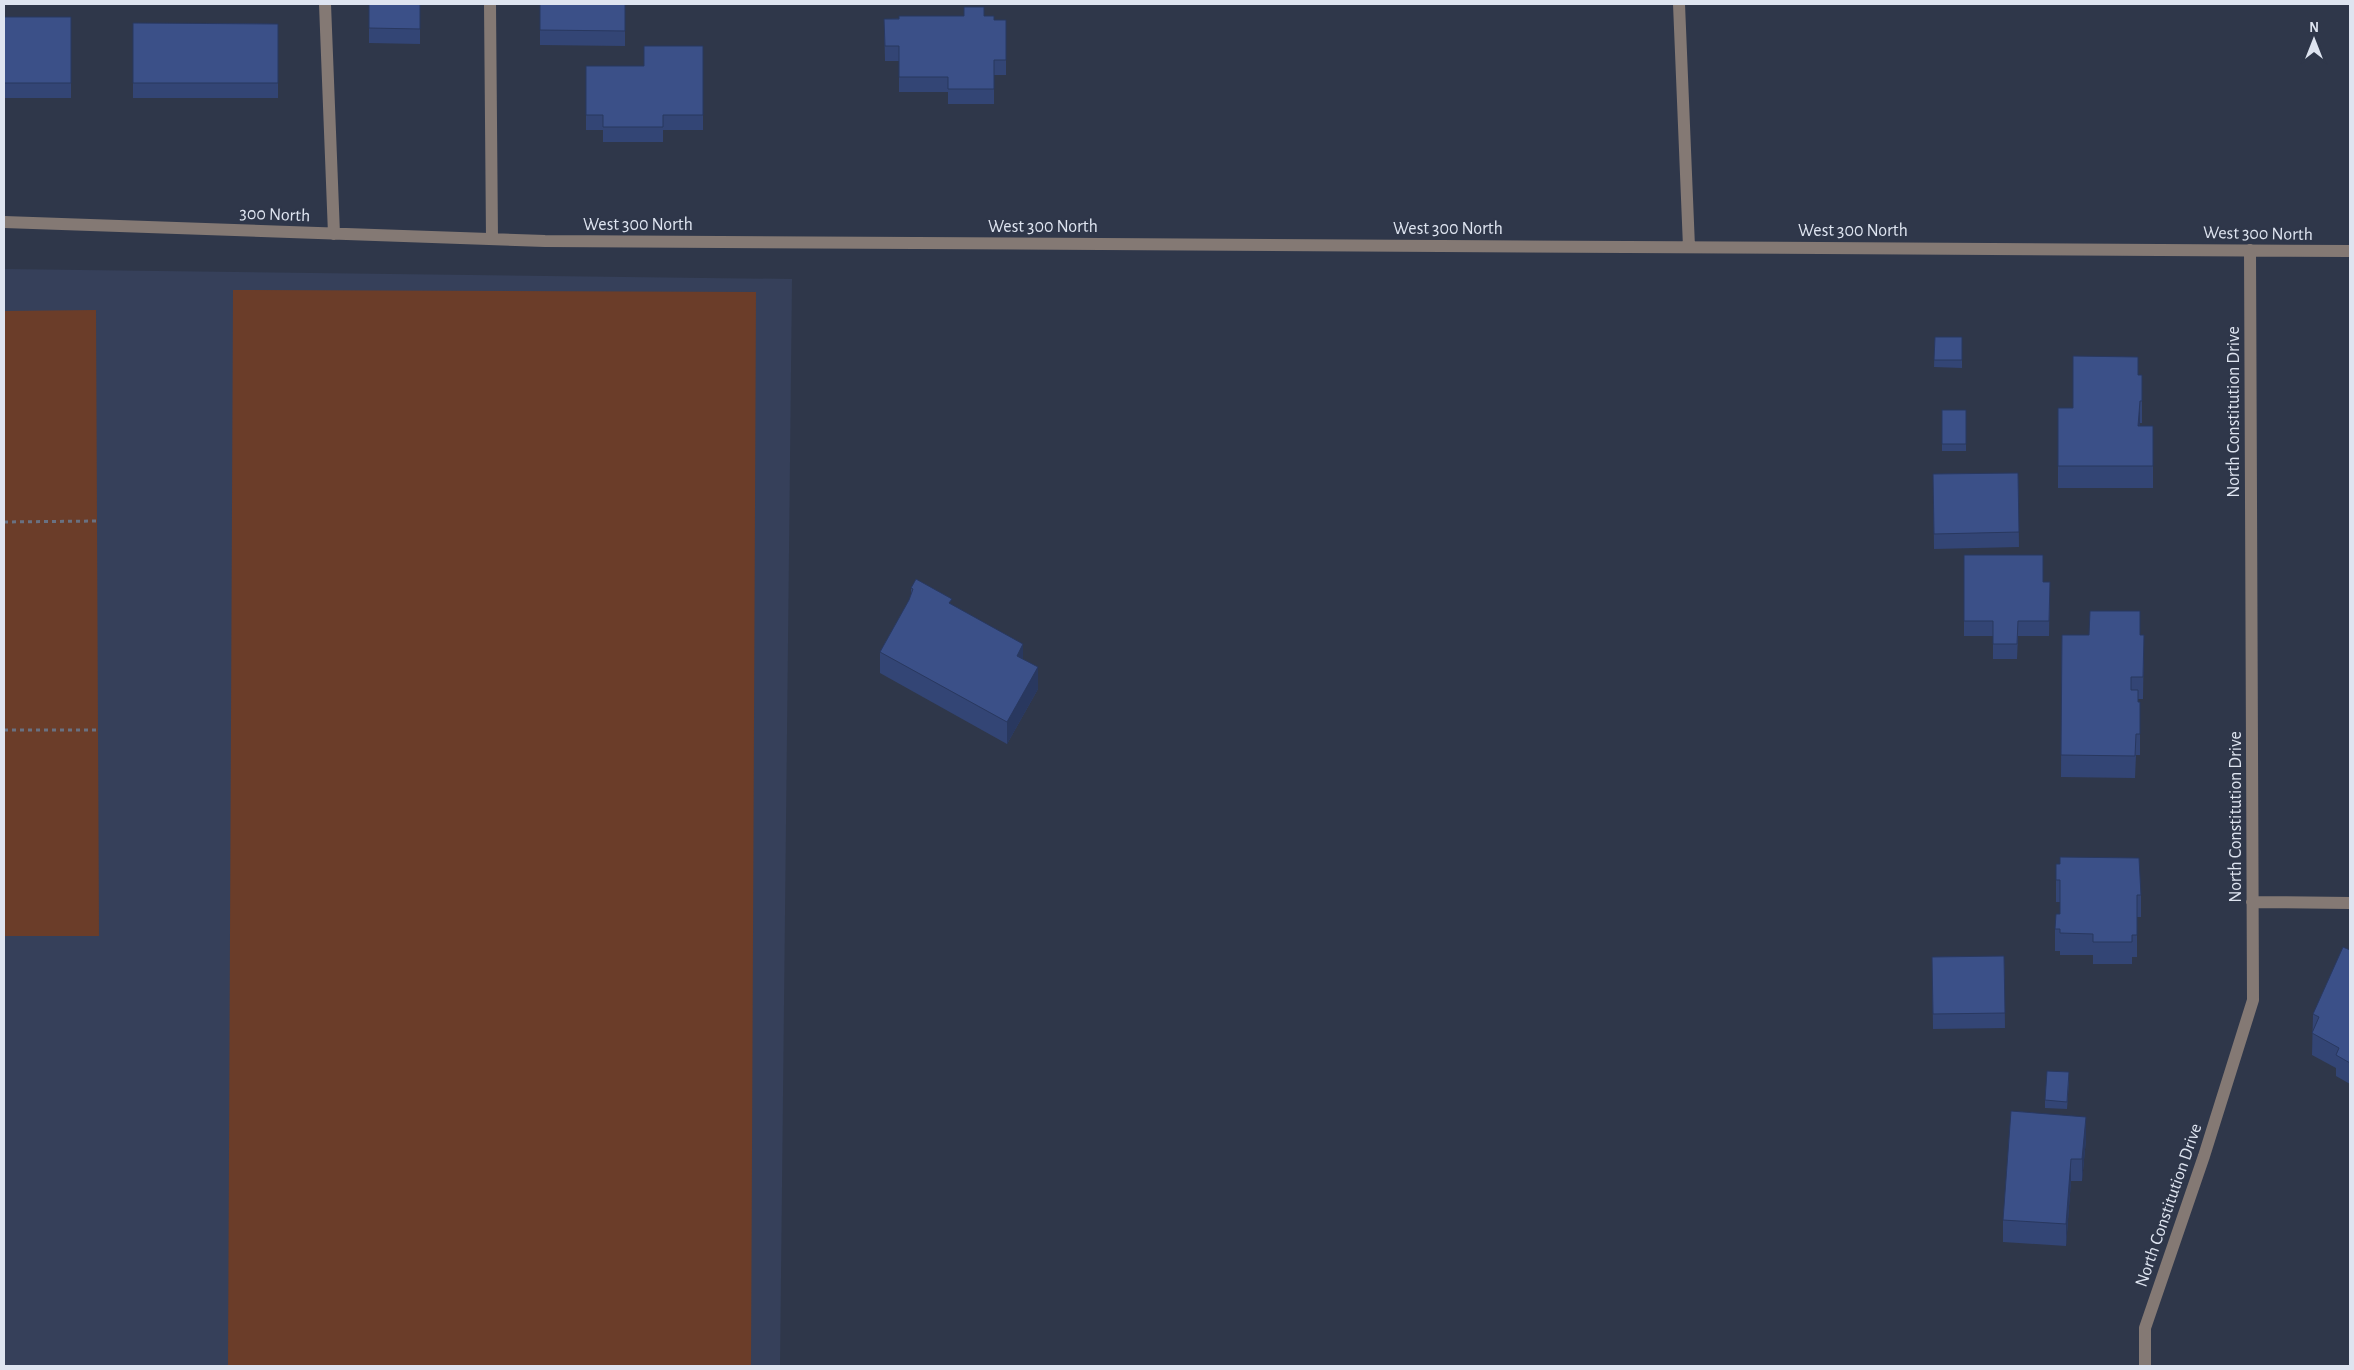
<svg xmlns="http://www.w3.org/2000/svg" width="2354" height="1370" viewBox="0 0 2354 1370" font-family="'Alegreya Sans',sans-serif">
<rect width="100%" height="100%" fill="#2f374a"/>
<path fill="#36405a" d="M 4,269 L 792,279 L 780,1366 L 4,1366 Z"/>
<path fill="#6b3d29" d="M 233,290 L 756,292 L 751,1366 L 228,1366 Z
M 96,310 L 99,936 L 4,936 L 4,311 Z"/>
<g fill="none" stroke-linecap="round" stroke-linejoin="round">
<path stroke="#697181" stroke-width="3" stroke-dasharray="4 4" stroke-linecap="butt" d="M 4,522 L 97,521
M 4,730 L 98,730"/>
<path stroke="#847974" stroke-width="12" d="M 325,4 L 334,234
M 490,4 L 492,239
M 1679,4 L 1689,247
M 4,222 L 545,241 L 2350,251
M 2252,902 L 2350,903
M 2145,1366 L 2145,1328 L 2204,1156 L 2253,1000 L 2250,250"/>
</g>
<path fill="#334575" d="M 369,4 L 420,4 L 420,44 L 369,43 Z
M 540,4 L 625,4 L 625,46 L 540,45 Z
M 984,16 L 994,20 L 1006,20 L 1006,75 L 994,75 L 994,104 L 948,104 L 948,92 L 899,92 L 899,61 L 885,61 L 884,19 Z
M 4,17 L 71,17 L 71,98 L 4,98 Z
M 133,23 L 278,24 L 278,98 L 133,98 Z
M 703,46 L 703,130 L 663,130 L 663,142 L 603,142 L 603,130 L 586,130 L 586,66 L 644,66 Z
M 1935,337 L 1962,337 L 1962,368 L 1934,367 Z
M 2138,375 L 2142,375 L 2142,423 L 2140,423 L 2140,426 L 2153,426 L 2153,488 L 2058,488 L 2058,408 L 2073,408 Z
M 1942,410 L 1966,410 L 1966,451 L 1942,451 Z
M 2018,473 L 2019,547 L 1934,549 L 1933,474 Z
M 1964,555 L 2043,582 L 2050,582 L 2049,636 L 2018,636 L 2017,659 L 1993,659 L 1993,636 L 1964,636 Z
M 911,588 L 952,605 L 1023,659 L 1038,689 L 1007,744 L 880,673 L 880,652 L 909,600 L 911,595 Z
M 2062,635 L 2144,635 L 2143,699 L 2138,699 L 2138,702 L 2140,702 L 2140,755 L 2136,755 L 2135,778 L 2061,777 Z
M 2056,864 L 2141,895 L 2141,917 L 2137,917 L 2137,957 L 2132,957 L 2132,964 L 2093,964 L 2093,955 L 2060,955 L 2060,951 L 2055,951 L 2055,929 L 2060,914 L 2060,902 L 2056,902 Z
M 2350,950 L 2350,1084 L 2336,1076 L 2336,1068 L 2312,1055 L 2313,1014 Z
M 2004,956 L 2005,1028 L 1933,1029 L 1932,957 Z
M 2069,1080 L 2067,1109 L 2045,1108 L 2045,1100 Z
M 2086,1139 L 2082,1181 L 2071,1181 L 2066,1246 L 2003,1242 L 2003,1220 Z"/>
<path fill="#29385f" d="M 2140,401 L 2140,423 L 2138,448 L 2138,426 Z
M 1023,644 L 1023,666 L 1017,656 Z
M 1038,667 L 1038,689 L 1007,744 L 1007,722 Z
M 2086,1117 L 2086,1139 L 2082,1181 L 2082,1159 Z
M 2071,1159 L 2071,1181 L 2066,1246 L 2066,1224 Z"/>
<path fill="#3b5088" stroke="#29385f" d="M 369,4 L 420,4 L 420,29 L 369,28 Z
M 540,4 L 625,4 L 625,31 L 540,30 Z
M 964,7 L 984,7 L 984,16 L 994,16 L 994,20 L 1006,20 L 1006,60 L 994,60 L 994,89 L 948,89 L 948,77 L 899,77 L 899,46 L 885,46 L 884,19 L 899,19 L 899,16 L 964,16 Z
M 4,17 L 71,17 L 71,83 L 4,83 Z
M 133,23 L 278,24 L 278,83 L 133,83 Z
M 644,46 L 703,46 L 703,115 L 663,115 L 663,127 L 603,127 L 603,115 L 586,115 L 586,66 L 644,66 Z
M 1935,337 L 1962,337 L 1962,360 L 1934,360 Z
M 2073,356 L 2138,357 L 2138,375 L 2142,375 L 2142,401 L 2140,401 L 2138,426 L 2153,426 L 2153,466 L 2058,466 L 2058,408 L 2073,408 Z
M 1942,410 L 1966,410 L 1966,444 L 1942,444 Z
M 2018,473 L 2019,532 L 1934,534 L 1933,474 Z
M 1964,555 L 2043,555 L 2043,582 L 2050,582 L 2049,621 L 2018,621 L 2017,644 L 1993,644 L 1993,621 L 1964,621 Z
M 916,579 L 952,599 L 949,603 L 1023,644 L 1017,656 L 1038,667 L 1007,722 L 880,652 L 909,600 L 913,589 L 911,588 Z
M 2090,611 L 2140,611 L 2140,635 L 2144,635 L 2143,677 L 2131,677 L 2131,690 L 2138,690 L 2138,702 L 2140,702 L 2140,734 L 2136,734 L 2135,756 L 2061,755 L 2062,635 L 2089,635 Z
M 2060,857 L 2139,858 L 2141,895 L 2137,895 L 2137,935 L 2132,935 L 2132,942 L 2093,942 L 2093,934 L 2060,933 L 2060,929 L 2055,929 L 2056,914 L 2060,914 L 2060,880 L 2056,880 L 2056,864 L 2060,864 Z
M 2343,947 L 2350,950 L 2350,1063 L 2336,1055 L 2339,1048 L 2312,1033 L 2319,1017 L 2313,1014 Z
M 2004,956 L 2005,1013 L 1933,1014 L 1932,957 Z
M 2047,1071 L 2069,1072 L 2067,1102 L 2045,1100 Z
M 2011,1111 L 2086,1117 L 2082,1159 L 2071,1159 L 2066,1224 L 2003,1220 Z"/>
<g text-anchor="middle" stroke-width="4" stroke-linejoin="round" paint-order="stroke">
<g font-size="18" fill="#dee4f0" stroke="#2f374a">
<text transform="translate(275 214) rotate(2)" y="6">300 North</text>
<text x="638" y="230">West 300 North</text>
<text x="1043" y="232">West 300 North</text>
<text x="1448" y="234">West 300 North</text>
<text x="1853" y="236">West 300 North</text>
<text transform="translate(2258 233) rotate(1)" y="6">West 300 North</text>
<text transform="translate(2233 412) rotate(-90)" y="6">North Constitution Drive</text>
<text transform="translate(2235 817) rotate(-90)" y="6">North Constitution Drive</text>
<text transform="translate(2168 1205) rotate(-71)" y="6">North Constitution Drive</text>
</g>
</g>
<rect width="2354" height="1370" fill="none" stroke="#dee4f0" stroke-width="10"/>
<g transform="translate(2314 40)" stroke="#2f374a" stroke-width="4" paint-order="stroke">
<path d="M0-4L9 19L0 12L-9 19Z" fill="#dee4f0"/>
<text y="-8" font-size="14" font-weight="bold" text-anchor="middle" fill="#dee4f0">N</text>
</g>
</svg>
